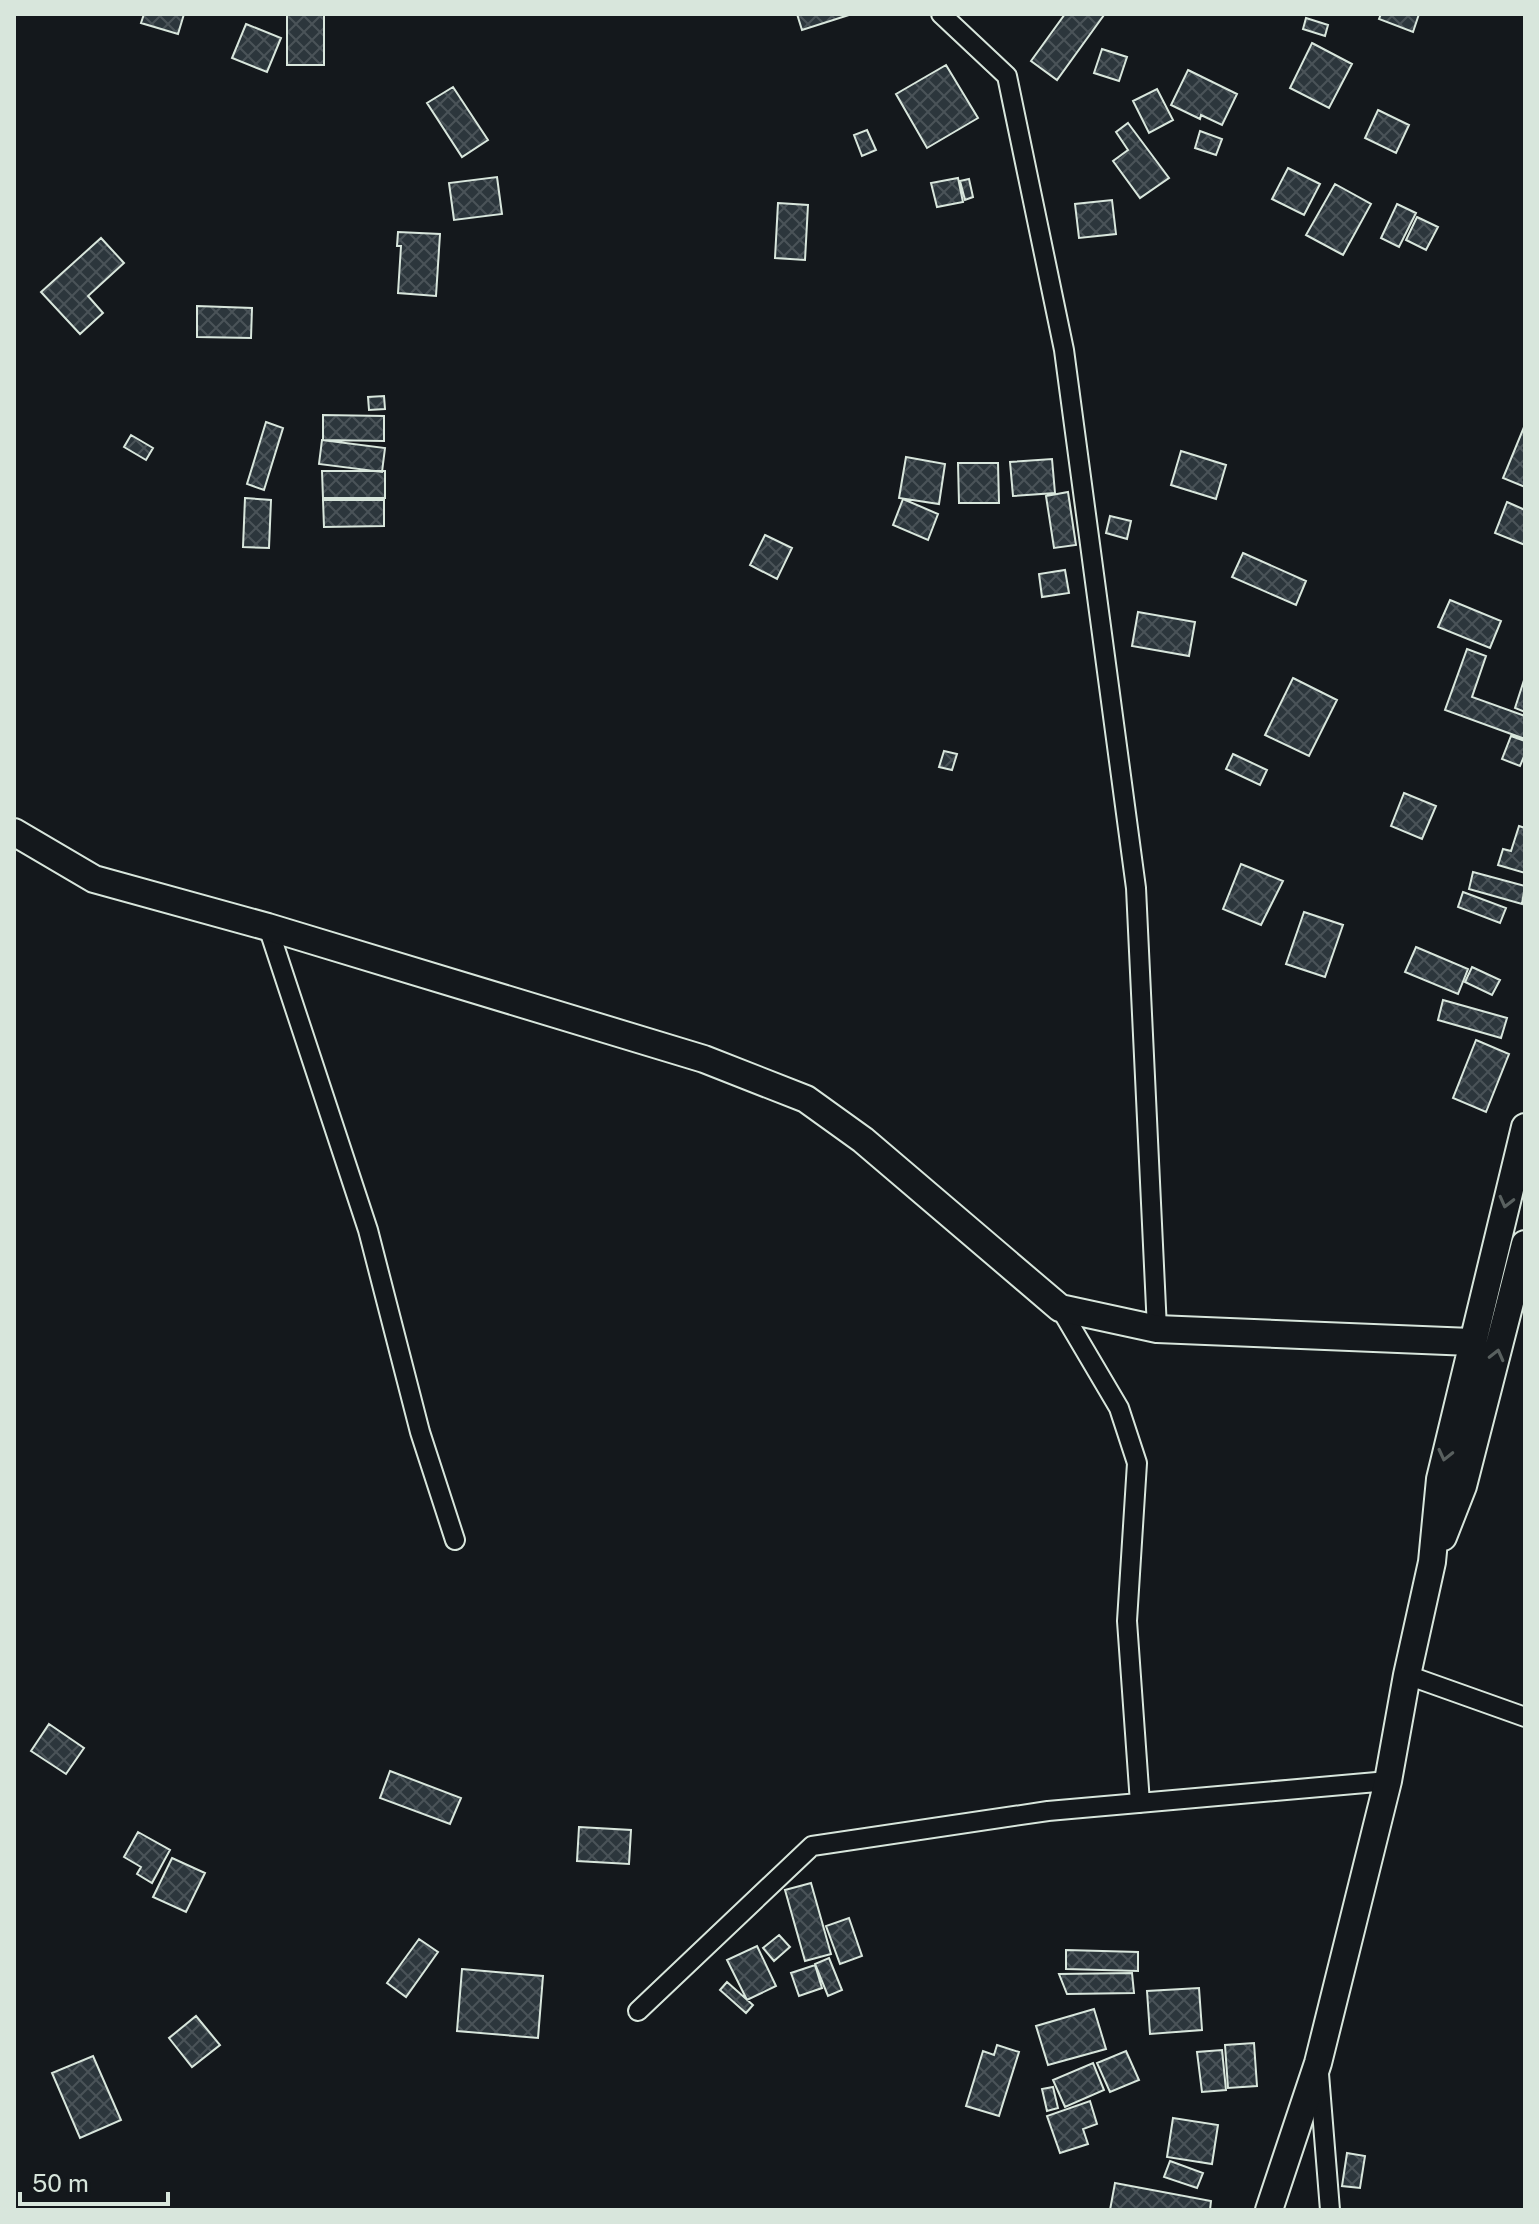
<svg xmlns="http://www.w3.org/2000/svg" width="1539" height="2224" viewBox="0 0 1539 2224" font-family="'Public Sans',sans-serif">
<defs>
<pattern id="building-cross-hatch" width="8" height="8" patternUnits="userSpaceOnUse" patternTransform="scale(2)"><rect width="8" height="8" fill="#2c363c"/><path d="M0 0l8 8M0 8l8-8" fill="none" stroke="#4a5358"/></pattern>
</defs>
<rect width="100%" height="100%" fill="#14181c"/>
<path fill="url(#building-cross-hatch)" stroke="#d8e6dc" stroke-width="2" d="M 144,14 L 184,14 L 178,34 L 141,23 Z
M 287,14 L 324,14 L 324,65 L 287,65 Z
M 797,14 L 852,14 L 802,30 Z
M 1065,14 L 1104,15 L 1057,80 L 1031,61 Z
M 1381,14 L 1419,14 L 1413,32 L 1379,19 Z
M 1306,18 L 1328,25 L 1325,36 L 1303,29 Z
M 246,24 L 281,38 L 267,72 L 232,58 Z
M 1312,43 L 1352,64 L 1329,108 L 1290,88 Z
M 1102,49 L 1127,57 L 1119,81 L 1094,73 Z
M 946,65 L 978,118 L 927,148 L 896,94 Z
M 1188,70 L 1237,94 L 1222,125 L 1201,115 L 1200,119 L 1171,105 Z
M 453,87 L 488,140 L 462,157 L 427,103 Z
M 1157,89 L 1173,120 L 1149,133 L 1133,101 Z
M 1378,110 L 1409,125 L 1396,153 L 1365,138 Z
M 1128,123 L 1169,178 L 1140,198 L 1113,161 L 1128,150 L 1116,132 Z
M 867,130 L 876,150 L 862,156 L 854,135 Z
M 1200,131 L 1222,139 L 1216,155 L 1195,148 Z
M 1288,168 L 1320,184 L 1304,215 L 1272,199 Z
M 497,177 L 502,214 L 454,220 L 449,183 Z
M 958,178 L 963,202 L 937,207 L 931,183 Z
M 969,179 L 973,197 L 965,200 L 960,181 Z
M 1335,184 L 1371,204 L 1343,255 L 1306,235 Z
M 1112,200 L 1116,234 L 1079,238 L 1075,204 Z
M 778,203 L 808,205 L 805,260 L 775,258 Z
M 1397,204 L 1416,213 L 1399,247 L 1381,238 Z
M 1417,217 L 1438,227 L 1426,250 L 1406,240 Z
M 398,232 L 440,234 L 436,296 L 398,293 L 401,246 L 397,246 Z
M 101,238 L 124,263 L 88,296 L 103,313 L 80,334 L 41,292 Z
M 197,306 L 252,308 L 251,338 L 197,337 Z
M 384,396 L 385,409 L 369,410 L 368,397 Z
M 323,415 L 384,416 L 384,441 L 323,440 Z
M 266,422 L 283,428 L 264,490 L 247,484 Z
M 1524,427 L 1525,427 L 1525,487 L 1503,478 Z
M 131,435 L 153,448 L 146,460 L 124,447 Z
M 322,440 L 385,448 L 382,472 L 319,464 Z
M 1181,451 L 1226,465 L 1216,499 L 1171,485 Z
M 906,457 L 945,464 L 939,504 L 899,498 Z
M 1052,459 L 1055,493 L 1013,496 L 1010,462 Z
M 958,463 L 998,463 L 999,503 L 959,503 Z
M 322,471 L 385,471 L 385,498 L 323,498 Z
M 1068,492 L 1076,545 L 1054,548 L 1046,496 Z
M 245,498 L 271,500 L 269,548 L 243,547 Z
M 903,499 L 938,514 L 928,540 L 893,525 Z
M 323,500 L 384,500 L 384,526 L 324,527 Z
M 1507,502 L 1525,510 L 1525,545 L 1495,533 Z
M 1110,516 L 1131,521 L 1127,539 L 1106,533 Z
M 765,535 L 792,548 L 777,579 L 750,565 Z
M 1243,553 L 1306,581 L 1296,605 L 1232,577 Z
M 1065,570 L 1069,593 L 1042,597 L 1039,574 Z
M 1450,600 L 1501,621 L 1490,648 L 1438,627 Z
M 1138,612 L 1195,622 L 1189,656 L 1132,646 Z
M 1467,649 L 1486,656 L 1472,697 L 1525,716 L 1525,739 L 1445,710 Z
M 1525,677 L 1525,712 L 1515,708 Z
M 1293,678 L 1337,700 L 1309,756 L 1265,735 Z
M 1511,736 L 1525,741 L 1525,754 L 1520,766 L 1502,759 Z
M 944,751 L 957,754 L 952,770 L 939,767 Z
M 1233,754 L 1267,770 L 1260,785 L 1226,769 Z
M 1404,793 L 1436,806 L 1422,839 L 1391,826 Z
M 1519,826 L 1525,828 L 1525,873 L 1498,865 L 1503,849 L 1511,851 Z
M 1241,864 L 1283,881 L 1261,925 L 1223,909 Z
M 1473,872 L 1525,886 L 1522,904 L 1469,889 Z
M 1463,892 L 1506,908 L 1500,923 L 1458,907 Z
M 1304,912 L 1343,925 L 1325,977 L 1286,964 Z
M 1416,947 L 1468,969 L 1458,994 L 1405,972 Z
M 1472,967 L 1500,980 L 1492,995 L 1465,982 Z
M 1443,1000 L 1507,1018 L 1501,1038 L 1438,1020 Z
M 1476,1040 L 1509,1054 L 1486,1112 L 1453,1098 Z
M 49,1724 L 84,1748 L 66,1774 L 31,1751 Z
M 390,1771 L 461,1798 L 450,1824 L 380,1798 Z
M 579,1827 L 631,1830 L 629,1864 L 577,1861 Z
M 138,1832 L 170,1850 L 152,1883 L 137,1874 L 141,1867 L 124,1857 Z
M 172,1858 L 205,1873 L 186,1912 L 153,1897 Z
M 811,1883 L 831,1954 L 805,1961 L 785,1890 Z
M 849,1918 L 862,1956 L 840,1964 L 826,1926 Z
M 779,1935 L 790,1947 L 774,1961 L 763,1948 Z
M 419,1939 L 438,1952 L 406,1997 L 387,1983 Z
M 757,1946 L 776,1986 L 747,2000 L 727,1960 Z
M 1066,1950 L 1138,1952 L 1138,1971 L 1066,1969 Z
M 829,1958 L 842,1990 L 828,1996 L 815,1964 Z
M 815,1965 L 822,1988 L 799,1996 L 791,1973 Z
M 462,1969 L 543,1976 L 538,2038 L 457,2031 Z
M 1132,1973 L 1134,1993 L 1067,1994 L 1059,1974 Z
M 727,1982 L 753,2005 L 746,2013 L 720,1990 Z
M 1199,1988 L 1202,2030 L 1150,2034 L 1147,1991 Z
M 1094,2009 L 1106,2049 L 1048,2065 L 1036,2026 Z
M 196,2016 L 220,2045 L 192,2067 L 169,2038 Z
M 1254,2043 L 1257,2086 L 1228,2088 L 1225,2045 Z
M 997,2045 L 1019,2052 L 999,2116 L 966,2106 L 983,2051 L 994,2055 Z
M 1222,2050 L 1226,2090 L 1202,2092 L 1197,2052 Z
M 1126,2051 L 1139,2080 L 1110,2092 L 1097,2063 Z
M 93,2056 L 121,2120 L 80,2138 L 52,2073 Z
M 1093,2063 L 1104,2090 L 1065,2107 L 1053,2080 Z
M 1053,2087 L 1058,2108 L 1047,2111 L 1042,2089 Z
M 1090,2101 L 1097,2124 L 1083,2129 L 1088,2144 L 1060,2153 L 1047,2116 Z
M 1173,2118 L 1218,2125 L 1212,2164 L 1167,2157 Z
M 1347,2153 L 1365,2156 L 1360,2188 L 1342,2186 Z
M 1170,2161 L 1203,2173 L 1197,2188 L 1164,2177 Z
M 1115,2183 L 1211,2201 L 1210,2210 L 1110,2210 Z"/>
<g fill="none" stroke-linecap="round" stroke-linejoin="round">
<defs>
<path id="street" d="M 941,14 L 1007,76 L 1064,350 L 1136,888 L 1157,1329
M 268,927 L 368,1230 L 420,1432 L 455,1540
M 1060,1308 L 1119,1408 L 1137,1463 L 1127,1621 L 1140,1803
M 1407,1675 L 1525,1717
M 638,2011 L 812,1846 L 1048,1811 L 1388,1781
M 1319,2074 L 1330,2210"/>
<path id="secondary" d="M 14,832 L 94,879 L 268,927 L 704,1059 L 806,1099 L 863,1140 L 1060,1308 L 1157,1329 L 1471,1342
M 1443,1537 L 1463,1486 L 1525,1244
M 1269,2210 L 1318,2063 L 1388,1781 L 1407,1675 L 1432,1562 L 1440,1479 L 1525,1127"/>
</defs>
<use href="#street" stroke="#d8e6dc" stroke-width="22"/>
<use href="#secondary" stroke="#d8e6dc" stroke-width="30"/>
<use href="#street" stroke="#14181c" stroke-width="18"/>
<use href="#secondary" stroke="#14181c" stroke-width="26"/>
</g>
<defs><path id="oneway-chevron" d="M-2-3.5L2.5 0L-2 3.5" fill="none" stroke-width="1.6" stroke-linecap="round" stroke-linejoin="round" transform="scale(2)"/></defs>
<g stroke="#59605f">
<use href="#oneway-chevron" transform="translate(1506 1202) rotate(104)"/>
<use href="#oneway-chevron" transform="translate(1497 1355) rotate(-76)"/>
<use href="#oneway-chevron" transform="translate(1445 1455) rotate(103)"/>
</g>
<rect width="1539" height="2224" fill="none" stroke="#d8e6dc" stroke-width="32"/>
<path d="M20 2192v12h148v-12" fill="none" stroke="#d8e6dc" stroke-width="4"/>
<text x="32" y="2192" font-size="24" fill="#d8e6dc" stroke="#14181c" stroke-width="6" paint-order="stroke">50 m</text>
</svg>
